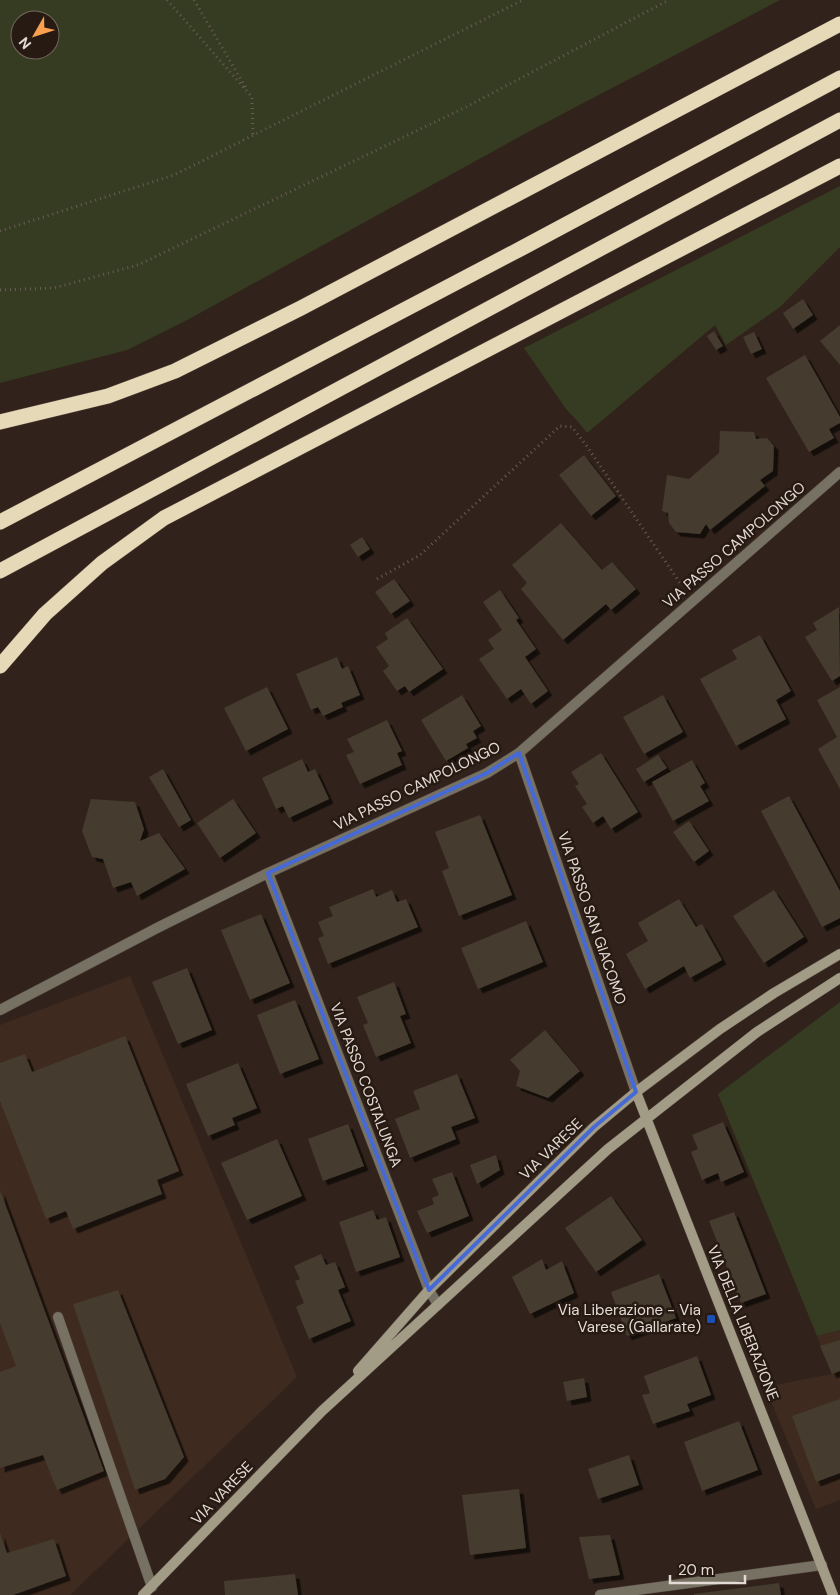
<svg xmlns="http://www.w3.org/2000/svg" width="840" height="1595" viewBox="0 0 840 1595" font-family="'DM Sans',sans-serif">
<defs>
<filter id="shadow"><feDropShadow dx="4.5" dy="4.5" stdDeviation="0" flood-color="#0009"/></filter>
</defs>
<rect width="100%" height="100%" fill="#31231b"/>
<path fill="#3f2a1f" d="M 130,976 L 297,1377 L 70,1595 L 0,1595 L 0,1025 Z
M 840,1330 L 840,1500 L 816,1509 L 765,1387 L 832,1374 L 817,1336 Z"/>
<path fill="#363c21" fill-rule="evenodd" d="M 0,0 L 780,0 L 528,132 L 189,319 L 127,350 L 0,383 ZM 20,20 L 50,20 L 50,50 L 20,50 Z
M 840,186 L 840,247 L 780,307 L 726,345 L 715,325 L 587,433 L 580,424 L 566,409 L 524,348 Z
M 840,1002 L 840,1330 L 817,1336 L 718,1094 Z"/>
<path fill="#453b2e" filter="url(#shadow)" d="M 803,299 L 813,315 L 793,329 L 783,313 Z
M 840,325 L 840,365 L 820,341 Z
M 714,331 L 723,346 L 716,350 L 707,336 Z
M 754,332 L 762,349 L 751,354 L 743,337 Z
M 805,355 L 840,417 L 840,423 L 829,429 L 834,438 L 809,452 L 766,378 Z
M 720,431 L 754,432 L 756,439 L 767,438 L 774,446 L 773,471 L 760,480 L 765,486 L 710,530 L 706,524 L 700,534 L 676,532 L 669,523 L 668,513 L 662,511 L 667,475 L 689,479 L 719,453 Z
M 584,455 L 616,496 L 591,516 L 559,475 Z
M 561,523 L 602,570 L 612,562 L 636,589 L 611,610 L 606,604 L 563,640 L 521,589 L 527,583 L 512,565 Z
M 362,537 L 370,549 L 358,557 L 350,545 Z
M 394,579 L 410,601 L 391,614 L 375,592 Z
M 500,590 L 519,618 L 516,620 L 536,649 L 525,657 L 548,691 L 531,704 L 521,689 L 507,699 L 479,659 L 494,649 L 488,640 L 502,630 L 483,602 Z
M 839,607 L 840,676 L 832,681 L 805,637 L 817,630 L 813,623 Z
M 407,618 L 443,669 L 409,692 L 405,686 L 397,691 L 383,671 L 389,666 L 376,647 L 388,639 L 385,633 Z
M 760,635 L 791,691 L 776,700 L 786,719 L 736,746 L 700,679 L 737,659 L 732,650 Z
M 337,657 L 342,669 L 348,666 L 360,695 L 341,703 L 343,707 L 323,716 L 318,707 L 311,710 L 296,674 Z
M 267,687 L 288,729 L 246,751 L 224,708 Z
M 840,687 L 840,789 L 818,749 L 837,737 L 817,700 Z
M 462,695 L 481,726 L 473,731 L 477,738 L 466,744 L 468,748 L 446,761 L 421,720 Z
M 663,695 L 683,732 L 644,754 L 623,717 Z
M 387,720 L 402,751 L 397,753 L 402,765 L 360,784 L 346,755 L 354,752 L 347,739 Z
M 601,753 L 638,812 L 611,829 L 603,816 L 593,823 L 582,807 L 587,804 L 575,786 L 579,784 L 571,772 Z
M 658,755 L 667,768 L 644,782 L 636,769 Z
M 302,759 L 308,772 L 315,769 L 329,799 L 289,818 L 283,806 L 276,809 L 262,778 Z
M 692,760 L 705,783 L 700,786 L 709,801 L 673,821 L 652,782 Z
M 163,769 L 191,820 L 179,827 L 149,777 Z
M 789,796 L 840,891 L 840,918 L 822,927 L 761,811 Z
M 91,799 L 135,802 L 144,829 L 140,841 L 159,833 L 185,869 L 137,896 L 131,882 L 113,888 L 103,859 L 92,857 L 82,831 Z
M 233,799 L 256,833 L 220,858 L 197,823 Z
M 480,815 L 512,895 L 459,916 L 442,871 L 449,868 L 435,832 Z
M 689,821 L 709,851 L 694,862 L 673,832 Z
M 373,889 L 376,897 L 392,890 L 397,902 L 406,899 L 418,927 L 328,964 L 318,938 L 324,936 L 318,922 L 333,916 L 329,907 Z
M 774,890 L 804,937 L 764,963 L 733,916 Z
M 679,899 L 696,927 L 702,924 L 722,960 L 690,978 L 684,966 L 645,989 L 626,954 L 648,941 L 638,923 Z
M 261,914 L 290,983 L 250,1000 L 221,930 Z
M 526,921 L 543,962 L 478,989 L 461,948 Z
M 187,968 L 212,1030 L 178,1044 L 152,982 Z
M 394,982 L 406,1014 L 400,1016 L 411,1043 L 376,1057 L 363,1025 L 368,1023 L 357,997 Z
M 295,1000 L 319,1059 L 280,1074 L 257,1015 Z
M 545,1030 L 580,1071 L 548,1098 L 516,1086 L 520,1071 L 510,1060 Z
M 125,1036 L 179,1171 L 157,1180 L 162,1194 L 73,1229 L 66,1211 L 46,1219 L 0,1101 L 0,1063 L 25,1054 L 32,1072 Z
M 238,1063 L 257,1108 L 232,1118 L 235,1125 L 208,1136 L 186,1084 Z
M 457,1074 L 475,1118 L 451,1127 L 456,1139 L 410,1158 L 395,1119 L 420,1109 L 413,1091 Z
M 723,1122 L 744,1172 L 721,1182 L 718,1173 L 702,1180 L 691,1152 L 698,1149 L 692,1135 Z
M 348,1124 L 364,1166 L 323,1181 L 308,1139 Z
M 277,1139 L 302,1196 L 247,1220 L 221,1163 Z
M 496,1155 L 500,1170 L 477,1184 L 470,1165 Z
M 452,1172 L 469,1216 L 427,1233 L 417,1211 L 434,1204 L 432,1198 L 439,1195 L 432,1179 Z
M 0,1190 L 104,1471 L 57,1490 L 43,1455 L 0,1468 L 0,1372 L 16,1366 L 0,1323 Z
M 611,1196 L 642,1240 L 596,1272 L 565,1228 Z
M 373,1210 L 377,1220 L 386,1217 L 400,1257 L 356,1272 L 339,1222 Z
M 734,1212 L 766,1294 L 741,1303 L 709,1221 Z
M 321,1254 L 326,1265 L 335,1262 L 345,1287 L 338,1290 L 351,1321 L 309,1339 L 296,1307 L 304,1303 L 295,1281 L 300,1279 L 294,1266 Z
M 542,1259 L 546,1270 L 562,1261 L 574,1293 L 530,1314 L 512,1277 Z
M 659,1274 L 676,1318 L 627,1336 L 611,1292 Z
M 118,1290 L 184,1457 L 165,1479 L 135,1490 L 73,1304 Z
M 840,1340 L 840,1371 L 832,1374 L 820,1346 Z
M 697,1356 L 711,1395 L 687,1404 L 690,1411 L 653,1424 L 642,1395 L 650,1393 L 644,1376 Z
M 584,1378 L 587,1397 L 567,1401 L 563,1382 Z
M 840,1399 L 840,1473 L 816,1482 L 792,1416 Z
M 739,1421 L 758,1470 L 702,1491 L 684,1442 Z
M 629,1455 L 639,1485 L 598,1499 L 588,1469 Z
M 519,1489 L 526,1548 L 470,1555 L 462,1495 Z
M 0,1533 L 7,1553 L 54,1539 L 66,1576 L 13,1595 L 0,1595 Z
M 610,1535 L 620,1575 L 589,1579 L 579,1537 Z
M 295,1574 L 298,1595 L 225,1595 L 224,1581 Z
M 779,1583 L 781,1595 L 694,1595 L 694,1594 Z"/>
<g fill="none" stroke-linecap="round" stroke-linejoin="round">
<defs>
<path id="street" d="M 519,753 L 636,1092
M 268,873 L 429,1290 L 438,1305
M 0,1010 L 159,927 L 268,873 L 487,773 L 519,753 L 840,472
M 58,1317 L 152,1587
M 600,1595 L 822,1565"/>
<path id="secondary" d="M 636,1092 L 833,1595
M 358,1371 L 429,1290 L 594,1127 L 636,1092 L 720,1029 L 774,993 L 840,954
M 143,1595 L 322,1411 L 608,1149 L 757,1032 L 840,978"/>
<path id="highway" d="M 0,422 L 108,396 L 175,371 L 301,308 L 840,24
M 0,522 L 522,248 L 840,78
M 0,571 L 840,120
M 0,666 L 45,614 L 102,563 L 164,518 L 840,166"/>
</defs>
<use href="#street" stroke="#4e4039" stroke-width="11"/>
<use href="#secondary" stroke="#4e4039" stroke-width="11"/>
<use href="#highway" stroke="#4e4039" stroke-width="16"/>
<path stroke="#695c55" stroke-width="3" stroke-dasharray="1 4" stroke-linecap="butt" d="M 167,0 L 252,97 L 253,135
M 194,0 L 246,88
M 0,231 L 174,175 L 523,0
M 0,290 L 54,288 L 138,265 L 466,107 L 669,0
M 377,579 L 420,555 L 560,426 L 572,427 L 586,445 L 682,586"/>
<use href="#street" stroke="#767163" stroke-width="10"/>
<use href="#secondary" stroke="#a29b85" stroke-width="10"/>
<use href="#highway" stroke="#e5d9b7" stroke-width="15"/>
</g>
<path fill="none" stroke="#456ad7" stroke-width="4" stroke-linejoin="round" d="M 519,753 L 636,1092 L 594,1127 L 429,1290 L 268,873 L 487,773 Z"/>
<rect fill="#1a4fb4" stroke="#271a12" stroke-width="2" x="706" y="1314" width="10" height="10" rx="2.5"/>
<g text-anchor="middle" stroke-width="5" stroke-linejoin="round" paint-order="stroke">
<g font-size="15" fill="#e4dad5" stroke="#271a12">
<text transform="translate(734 545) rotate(-41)" y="5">VIA PASSO CAMPOLONGO</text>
<text transform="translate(417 786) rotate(-26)" y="5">VIA PASSO CAMPOLONGO</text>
<text transform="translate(592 918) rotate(71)" y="5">VIA PASSO SAN GIACOMO</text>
<text transform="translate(366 1085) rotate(69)" y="5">VIA PASSO COSTALUNGA</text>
<text transform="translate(551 1149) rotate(-44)" y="5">VIA VARESE</text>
<text transform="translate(743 1323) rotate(68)" y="5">VIA DELLA LIBERAZIONE</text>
<text transform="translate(222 1493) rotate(-46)" y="5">VIA VARESE</text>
</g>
<g font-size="15" fill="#e4dad5" stroke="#271a12" text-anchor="end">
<text x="701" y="1315">Via Liberazione - Via<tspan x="701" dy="17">Varese (Gallarate)</tspan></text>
</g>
</g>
<g transform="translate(35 35) rotate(231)"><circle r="24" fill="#271a12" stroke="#736760"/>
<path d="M0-4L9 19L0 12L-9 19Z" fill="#fa9f4f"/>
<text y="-8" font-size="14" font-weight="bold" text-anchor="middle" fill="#e4dad5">N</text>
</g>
<path d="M670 1575v8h75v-8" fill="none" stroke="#e4dad5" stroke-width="2.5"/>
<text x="678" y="1575" font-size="15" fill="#e4dad5" stroke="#271a12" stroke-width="4" paint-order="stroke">20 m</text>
</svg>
